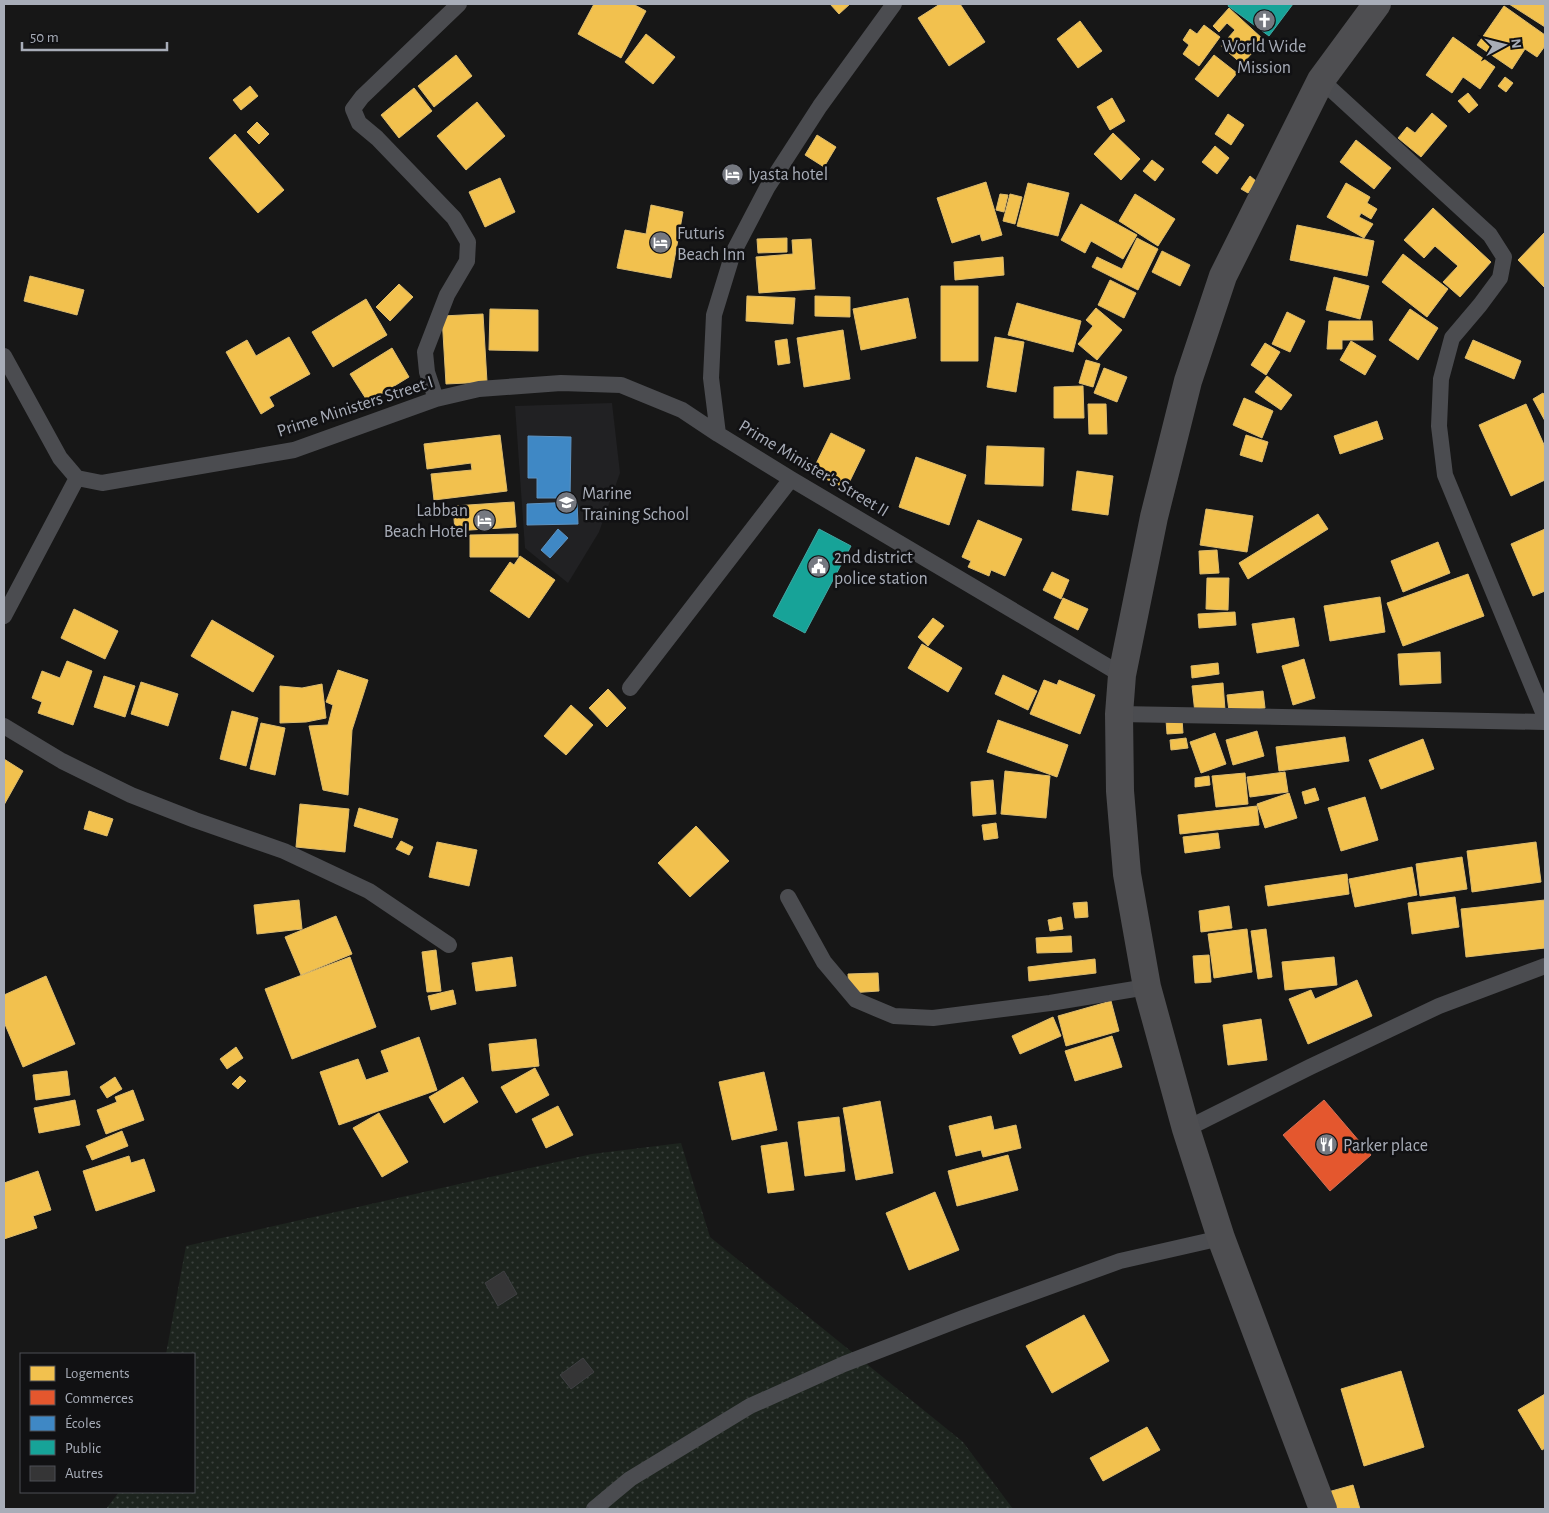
<svg xmlns="http://www.w3.org/2000/svg" width="1549" height="1513" viewBox="0 0 1549 1513" font-family="'Alegreya Sans',sans-serif">
<defs>
<pattern id="grass-dots" width="8" height="8" patternUnits="userSpaceOnUse" patternTransform="scale(1.25)"><rect width="8" height="8" fill="#1d241e"/><path d="M2 2h.1M6 6h.1" fill="none" stroke="#3b413d" stroke-width="1.8" stroke-linecap="round"/></pattern>
</defs>
<rect width="100%" height="100%" fill="#171717"/>
<path fill="#212123" d="M 612,403 L 620,473 L 599,532 L 568,583 L 525,548 L 515,406 Z"/>
<path fill="url(#grass-dots)" d="M 681,1143 L 710,1237 L 963,1442 L 1013,1509 L 106,1509 L 119,1492 L 194,1492 L 194,1354 L 166,1354 L 186,1246 L 592,1154 Z"/>
<path fill="#f2c14e" stroke="#dcbb6e" d="M 594,4 L 633,4 L 646,11 L 621,58 L 578,34 Z
M 830,4 L 850,4 L 839,14 Z
M 940,4 L 960,4 L 985,42 L 949,66 L 918,18 Z
M 1509,4 L 1545,4 L 1545,27 Z
M 1504,6 L 1545,35 L 1545,46 L 1537,57 L 1525,49 L 1512,69 L 1477,45 Z
M 1229,8 L 1264,40 L 1242,64 L 1221,46 L 1235,30 L 1227,23 L 1219,32 L 1213,26 Z
M 1080,21 L 1102,51 L 1078,68 L 1057,39 Z
M 1204,25 L 1220,37 L 1199,66 L 1183,54 L 1189,45 L 1183,40 L 1190,29 L 1197,34 Z
M 646,34 L 675,57 L 653,84 L 625,62 Z
M 1453,37 L 1495,67 L 1480,89 L 1463,77 L 1452,93 L 1426,75 Z
M 456,55 L 472,76 L 434,107 L 418,86 Z
M 1214,55 L 1237,73 L 1218,97 L 1195,79 Z
M 1505,77 L 1513,83 L 1506,92 L 1498,86 Z
M 250,86 L 258,96 L 241,110 L 233,100 Z
M 414,88 L 432,111 L 399,138 L 381,115 Z
M 1468,93 L 1478,105 L 1469,113 L 1458,101 Z
M 1112,98 L 1125,121 L 1110,130 L 1097,107 Z
M 477,102 L 505,136 L 466,170 L 437,136 Z
M 1432,113 L 1447,126 L 1421,157 L 1398,138 L 1407,127 L 1415,133 Z
M 1228,114 L 1244,125 L 1231,145 L 1215,134 Z
M 257,122 L 269,134 L 259,144 L 247,132 Z
M 1113,133 L 1140,159 L 1121,180 L 1094,154 Z
M 235,134 L 284,190 L 258,213 L 209,158 Z
M 817,135 L 836,147 L 824,167 L 805,155 Z
M 1356,140 L 1391,168 L 1374,189 L 1340,162 Z
M 1215,146 L 1229,158 L 1217,174 L 1202,162 Z
M 1152,160 L 1164,169 L 1155,181 L 1143,171 Z
M 1250,176 L 1256,181 L 1248,193 L 1241,189 Z
M 500,178 L 515,212 L 485,227 L 469,192 Z
M 986,182 L 1002,235 L 982,241 L 980,234 L 952,243 L 937,198 Z
M 1028,183 L 1069,193 L 1058,236 L 1017,226 Z
M 1346,183 L 1370,197 L 1367,203 L 1377,209 L 1371,219 L 1361,213 L 1359,217 L 1373,224 L 1364,238 L 1327,217 Z
M 1000,194 L 1008,195 L 1004,212 L 996,210 Z
M 1010,194 L 1022,197 L 1015,224 L 1003,221 Z
M 1135,194 L 1175,219 L 1158,246 L 1119,221 Z
M 1081,204 L 1137,235 L 1123,259 L 1091,241 L 1085,253 L 1061,240 Z
M 651,205 L 683,212 L 671,278 L 617,268 L 625,230 L 646,234 Z
M 1433,208 L 1491,262 L 1460,297 L 1443,282 L 1458,266 L 1435,246 L 1424,258 L 1404,240 Z
M 1297,225 L 1374,241 L 1367,276 L 1290,260 Z
M 1545,232 L 1545,288 L 1518,260 Z
M 787,238 L 787,252 L 758,253 L 757,239 Z
M 1137,238 L 1158,249 L 1138,290 L 1092,267 L 1097,257 L 1122,269 Z
M 811,239 L 815,289 L 759,293 L 756,257 L 793,254 L 792,240 Z
M 1162,251 L 1190,265 L 1180,286 L 1152,272 Z
M 1403,254 L 1448,289 L 1427,317 L 1382,282 Z
M 1003,257 L 1004,275 L 955,280 L 954,262 Z
M 30,276 L 84,290 L 77,315 L 24,301 Z
M 1334,277 L 1369,286 L 1360,319 L 1326,310 Z
M 1110,280 L 1136,293 L 1124,318 L 1098,305 Z
M 399,284 L 413,297 L 390,321 L 376,307 Z
M 941,286 L 978,286 L 978,361 L 941,361 Z
M 747,296 L 795,298 L 793,324 L 746,321 Z
M 815,296 L 850,297 L 850,317 L 815,316 Z
M 908,298 L 916,338 L 861,350 L 853,309 Z
M 366,299 L 387,335 L 333,367 L 312,332 Z
M 1017,303 L 1081,321 L 1073,352 L 1008,335 Z
M 1096,308 L 1122,330 L 1097,360 L 1078,344 L 1093,326 L 1086,320 Z
M 490,309 L 538,310 L 538,351 L 489,350 Z
M 1410,309 L 1438,328 L 1418,360 L 1389,340 Z
M 1287,312 L 1305,321 L 1290,352 L 1272,344 Z
M 483,314 L 487,382 L 446,384 L 442,316 Z
M 1329,321 L 1372,321 L 1373,340 L 1342,340 L 1342,349 L 1327,349 Z
M 843,330 L 850,379 L 804,387 L 797,338 Z
M 289,337 L 310,374 L 269,397 L 274,406 L 261,414 L 226,352 L 247,340 L 256,356 Z
M 995,337 L 1024,342 L 1016,392 L 987,387 Z
M 787,339 L 790,363 L 778,365 L 775,341 Z
M 1473,340 L 1521,361 L 1514,379 L 1465,358 Z
M 1351,341 L 1376,356 L 1365,375 L 1340,360 Z
M 1265,343 L 1280,352 L 1266,375 L 1251,365 Z
M 392,348 L 409,377 L 368,402 L 350,374 Z
M 1086,360 L 1100,364 L 1093,387 L 1079,383 Z
M 1104,368 L 1127,377 L 1117,402 L 1094,393 Z
M 1267,376 L 1292,395 L 1281,410 L 1255,392 Z
M 1083,386 L 1084,418 L 1054,418 L 1054,387 Z
M 1543,393 L 1545,396 L 1545,421 L 1533,399 Z
M 1244,398 L 1273,411 L 1262,438 L 1233,425 Z
M 1088,404 L 1106,404 L 1107,434 L 1089,434 Z
M 1526,404 L 1545,447 L 1545,480 L 1511,496 L 1479,425 Z
M 1377,421 L 1383,439 L 1340,454 L 1334,436 Z
M 831,433 L 865,450 L 846,489 L 812,472 Z
M 500,435 L 507,491 L 434,500 L 431,474 L 472,470 L 471,463 L 427,469 L 424,444 Z
M 1246,435 L 1268,442 L 1262,462 L 1240,455 Z
M 987,446 L 1044,448 L 1043,486 L 985,484 Z
M 916,457 L 966,475 L 949,525 L 899,507 Z
M 1077,471 L 1113,476 L 1108,515 L 1072,510 Z
M 514,502 L 516,527 L 455,531 L 453,506 Z
M 1206,509 L 1253,516 L 1247,552 L 1200,545 Z
M 1318,514 L 1328,529 L 1248,579 L 1239,563 Z
M 978,520 L 1022,539 L 1005,576 L 991,570 L 989,576 L 968,567 L 971,561 L 962,557 Z
M 1545,529 L 1545,591 L 1533,596 L 1511,544 Z
M 518,534 L 518,557 L 470,557 L 470,535 Z
M 1438,542 L 1450,573 L 1403,592 L 1391,561 Z
M 1217,550 L 1219,573 L 1200,574 L 1199,551 Z
M 520,556 L 555,580 L 529,618 L 490,591 L 510,562 L 514,565 Z
M 1052,572 L 1069,580 L 1061,599 L 1043,590 Z
M 1468,574 L 1484,616 L 1403,646 L 1387,603 Z
M 1207,578 L 1229,578 L 1228,610 L 1206,609 Z
M 1380,597 L 1385,632 L 1330,641 L 1324,606 Z
M 1063,598 L 1088,609 L 1078,630 L 1054,618 Z
M 74,609 L 118,631 L 105,659 L 61,638 Z
M 1235,612 L 1236,625 L 1199,628 L 1198,614 Z
M 933,618 L 944,626 L 928,646 L 918,637 Z
M 1294,618 L 1299,646 L 1257,653 L 1252,624 Z
M 212,620 L 274,656 L 253,692 L 191,656 Z
M 922,644 L 962,668 L 948,692 L 908,668 Z
M 1440,652 L 1441,683 L 1400,685 L 1398,654 Z
M 1304,659 L 1315,698 L 1293,705 L 1282,666 Z
M 67,661 L 92,671 L 73,725 L 38,713 L 42,702 L 32,698 L 42,671 L 60,678 Z
M 1218,663 L 1219,674 L 1192,678 L 1191,666 Z
M 338,670 L 368,680 L 352,730 L 348,795 L 323,790 L 309,726 L 328,725 L 333,705 L 326,702 Z
M 1003,675 L 1037,691 L 1028,710 L 995,694 Z
M 104,676 L 135,686 L 125,717 L 94,707 Z
M 1044,680 L 1057,685 L 1059,680 L 1095,695 L 1080,734 L 1030,714 Z
M 141,682 L 178,694 L 168,726 L 131,714 Z
M 1223,683 L 1225,710 L 1195,713 L 1192,686 Z
M 322,684 L 326,718 L 306,722 L 280,723 L 280,686 L 302,688 Z
M 608,689 L 626,708 L 607,727 L 589,708 Z
M 1263,691 L 1265,708 L 1229,711 L 1227,695 Z
M 571,705 L 593,725 L 566,755 L 544,736 Z
M 232,711 L 258,718 L 246,766 L 220,759 Z
M 1182,719 L 1183,733 L 1167,734 L 1166,720 Z
M 998,720 L 1068,745 L 1057,777 L 987,752 Z
M 261,723 L 285,728 L 275,775 L 250,769 Z
M 1257,731 L 1264,756 L 1233,765 L 1226,740 Z
M 1215,733 L 1226,764 L 1201,773 L 1190,742 Z
M 1345,737 L 1349,761 L 1279,771 L 1276,747 Z
M 1186,738 L 1188,748 L 1171,750 L 1170,740 Z
M 1423,739 L 1434,769 L 1381,789 L 1369,760 Z
M 4,759 L 23,771 L 4,805 Z
M 1005,771 L 1050,776 L 1046,818 L 1001,814 Z
M 1285,772 L 1288,792 L 1250,797 L 1247,777 Z
M 1245,773 L 1248,804 L 1216,807 L 1212,776 Z
M 1209,776 L 1210,785 L 1195,787 L 1195,778 Z
M 993,780 L 996,814 L 973,816 L 971,782 Z
M 1315,788 L 1319,800 L 1305,804 L 1302,792 Z
M 1289,793 L 1297,818 L 1265,828 L 1257,804 Z
M 1365,797 L 1378,840 L 1341,851 L 1328,808 Z
M 300,804 L 349,809 L 345,852 L 296,847 Z
M 1257,806 L 1259,825 L 1180,834 L 1178,815 Z
M 359,808 L 398,819 L 392,838 L 354,826 Z
M 89,811 L 113,819 L 107,836 L 84,829 Z
M 996,823 L 998,838 L 984,840 L 982,825 Z
M 696,826 L 729,861 L 690,897 L 658,863 Z
M 1218,833 L 1220,848 L 1185,853 L 1183,837 Z
M 401,841 L 413,847 L 409,855 L 396,849 Z
M 437,842 L 477,850 L 469,886 L 429,877 Z
M 1536,842 L 1541,882 L 1472,892 L 1467,851 Z
M 1462,857 L 1467,889 L 1420,896 L 1416,864 Z
M 1412,867 L 1417,895 L 1355,907 L 1349,879 Z
M 1347,874 L 1349,894 L 1268,906 L 1265,886 Z
M 1455,897 L 1459,927 L 1412,934 L 1408,903 Z
M 299,900 L 302,929 L 257,934 L 254,905 Z
M 1545,900 L 1545,948 L 1466,957 L 1461,909 Z
M 1087,902 L 1088,917 L 1075,918 L 1073,903 Z
M 1229,906 L 1232,928 L 1201,932 L 1199,911 Z
M 336,916 L 352,954 L 301,975 L 285,937 Z
M 1061,917 L 1063,929 L 1050,931 L 1048,920 Z
M 1247,929 L 1252,972 L 1214,978 L 1208,934 Z
M 1266,929 L 1272,977 L 1258,979 L 1251,931 Z
M 1071,936 L 1072,952 L 1037,953 L 1036,938 Z
M 436,950 L 441,991 L 427,992 L 422,952 Z
M 1209,955 L 1211,982 L 1195,983 L 1193,956 Z
M 350,957 L 376,1027 L 292,1059 L 265,989 Z
M 512,957 L 516,986 L 476,991 L 472,963 Z
M 1334,957 L 1337,985 L 1285,990 L 1282,962 Z
M 1095,959 L 1096,973 L 1029,981 L 1028,967 Z
M 878,973 L 879,991 L 849,993 L 848,974 Z
M 46,976 L 75,1044 L 23,1067 L 4,1022 L 4,995 Z
M 1357,980 L 1372,1016 L 1308,1044 L 1289,999 L 1311,990 L 1315,999 Z
M 453,990 L 456,1004 L 431,1010 L 428,996 Z
M 1111,1001 L 1119,1031 L 1066,1046 L 1058,1016 Z
M 1053,1017 L 1061,1036 L 1020,1054 L 1012,1036 Z
M 1261,1019 L 1267,1060 L 1228,1065 L 1223,1025 Z
M 1112,1036 L 1122,1067 L 1075,1081 L 1065,1051 Z
M 419,1037 L 437,1090 L 339,1125 L 320,1072 L 358,1059 L 366,1080 L 389,1072 L 381,1051 Z
M 536,1039 L 539,1066 L 492,1071 L 489,1044 Z
M 236,1047 L 243,1058 L 227,1069 L 220,1059 Z
M 535,1068 L 549,1095 L 516,1113 L 501,1087 Z
M 67,1071 L 70,1095 L 36,1100 L 33,1075 Z
M 764,1072 L 777,1130 L 732,1140 L 719,1082 Z
M 240,1076 L 246,1081 L 238,1089 L 232,1084 Z
M 115,1077 L 122,1089 L 107,1098 L 100,1087 Z
M 463,1077 L 478,1102 L 444,1123 L 429,1097 Z
M 133,1090 L 144,1120 L 106,1134 L 97,1110 L 117,1102 L 115,1097 Z
M 75,1100 L 80,1125 L 39,1133 L 34,1108 Z
M 880,1101 L 893,1173 L 856,1180 L 843,1108 Z
M 558,1106 L 573,1135 L 546,1148 L 532,1119 Z
M 379,1113 L 408,1162 L 382,1177 L 353,1128 Z
M 991,1116 L 994,1130 L 1016,1125 L 1021,1148 L 983,1157 L 981,1150 L 956,1156 L 949,1126 Z
M 839,1117 L 845,1171 L 805,1176 L 798,1122 Z
M 122,1131 L 128,1146 L 92,1160 L 86,1146 Z
M 787,1142 L 794,1190 L 768,1193 L 761,1146 Z
M 1008,1155 L 1018,1190 L 957,1206 L 948,1171 Z
M 129,1156 L 131,1163 L 144,1159 L 155,1191 L 96,1211 L 83,1171 Z
M 38,1171 L 51,1210 L 33,1216 L 37,1228 L 4,1239 L 4,1183 Z
M 935,1192 L 959,1250 L 909,1270 L 886,1213 Z
M 1084,1315 L 1109,1361 L 1052,1393 L 1026,1346 Z
M 1401,1371 L 1424,1447 L 1364,1466 L 1341,1389 Z
M 1545,1394 L 1545,1448 L 1542,1450 L 1518,1410 Z
M 1147,1427 L 1160,1450 L 1103,1481 L 1090,1458 Z
M 1353,1485 L 1360,1509 L 1334,1509 L 1328,1492 Z"/>
<path fill="#e4572e" stroke="#d27157" d="M 1324,1100 L 1371,1155 L 1330,1191 L 1283,1135 Z"/>
<path fill="#3f88c5" stroke="#5e93c1" d="M 528,436 L 571,437 L 570,498 L 537,498 L 537,478 L 528,478 Z
M 577,502 L 578,524 L 527,525 L 527,504 Z
M 558,529 L 568,538 L 550,558 L 541,550 Z"/>
<path fill="#17a398" stroke="#42a6a2" d="M 1229,4 L 1293,4 L 1269,36 L 1228,6 Z
M 819,529 L 851,546 L 805,633 L 773,616 Z"/>
<path fill="#353536" stroke="#3f4043" d="M 504,1271 L 517,1294 L 498,1306 L 485,1283 Z
M 583,1358 L 594,1372 L 571,1389 L 560,1375 Z"/>
<g fill="none" stroke-linecap="round" stroke-linejoin="round">
<path stroke="#4b4c50" stroke-width="16" d="M 894,4 L 820,106 L 767,188 L 733,253 L 714,315 L 711,378 L 718,434 L 791,479 L 1122,675
M 1321,80 L 1490,235 L 1504,257 L 1500,278 L 1480,305 L 1452,338 L 1441,379 L 1439,426 L 1445,475 L 1545,717
M 4,356 L 60,458 L 77,478 L 102,483 L 294,450 L 436,399 L 479,389 L 561,383 L 621,385 L 682,410 L 718,434
M 436,399 L 427,372 L 425,352 L 447,295 L 467,261 L 468,242 L 454,218 L 377,138 L 359,123 L 353,109 L 362,97 L 459,4
M 4,616 L 77,478
M 630,688 L 791,479
M 1119,714 L 1545,722
M 4,726 L 62,761 L 131,795 L 195,820 L 284,851 L 369,891 L 449,945
M 788,897 L 824,962 L 856,1000 L 894,1016 L 933,1018 L 1050,1003 L 1147,987
M 1186,1129 L 1310,1067 L 1439,1006 L 1545,966
M 594,1509 L 630,1479 L 750,1406 L 844,1364 L 963,1318 L 1120,1261 L 1221,1238"/>
<path stroke="#4e4e51" stroke-width="28" d="M 1323,1509 L 1221,1238 L 1186,1129 L 1147,987 L 1127,874 L 1120,791 L 1119,714 L 1122,675 L 1154,517 L 1188,381 L 1223,276 L 1321,80 L 1377,4"/>
</g>
<defs>
<symbol id="church-disc" viewBox="-11 -11 22 22"><circle r="9.5" fill="#757880" stroke="#111113"/><path d="M-1.2-6h2.4v3.5h3.3v2.4h-3.3V6h-2.4V-.1h-3.3v-2.4h3.3Z" fill="#fff"/></symbol>
<symbol id="hotel-disc" viewBox="-11 -11 22 22"><circle r="9.5" fill="#757880" stroke="#111113"/><path d="M-6-4.5h1.5V1H6V5H4.5V3h-9V5H-6ZM-4 0a1.8 1.8 0 1 1 3.6 0ZM.5 0V-2.5h3Q6-2.5 6 0Z" fill="#fff"/></symbol>
<symbol id="school-disc" viewBox="-11 -11 22 22"><circle r="9.5" fill="#757880" stroke="#111113"/><path d="M0-5L7-2L0 1L-7-2ZM-4 1L0 2.5L4 1V4Q0 6-4 4Z" fill="#fff"/></symbol>
<symbol id="civic-disc" viewBox="-11 -11 22 22"><circle r="9.5" fill="#757880" stroke="#111113"/><path d="M-.6-6.5H3V-4.5H.6V-3L4-1V1h2V6H-6V1h2V-1L-.6-3ZM-1.2 2.5V6h2.4V2.5Z" fill="#fff"/></symbol>
<symbol id="restaurant-disc" viewBox="-11 -11 22 22"><circle r="9.5" fill="#757880" stroke="#111113"/><path d="M-5-6h1v4h1v-4h1v4h1v-4h1v5L-1.5 .5V6h-2V.5L-5-1ZM5-6V6H3V1.5H1.5Q1.5-4 5-6Z" fill="#fff"/></symbol>
</defs>
<g fill-rule="evenodd">
<use href="#church-disc" x="1252" y="8" width="25" height="25"/>
<use href="#hotel-disc" x="720" y="162" width="25" height="25"/>
<use href="#hotel-disc" x="648" y="230" width="25" height="25"/>
<use href="#school-disc" x="554" y="490" width="25" height="25"/>
<use href="#hotel-disc" x="472" y="508" width="25" height="25"/>
<use href="#civic-disc" x="806" y="554" width="25" height="25"/>
<use href="#restaurant-disc" x="1314" y="1132" width="25" height="25"/>
</g>
<g text-anchor="middle" stroke-width="5" stroke-linejoin="round" paint-order="stroke">
<g font-size="18" fill="#a8adb8" stroke="#111113" text-anchor="start">
<text x="1264" y="52" text-anchor="middle">World Wide<tspan x="1264" dy="21">Mission</tspan></text>
<text x="748" y="180">Iyasta hotel</text>
<text x="677" y="239">Futuris<tspan x="677" dy="21">Beach Inn</tspan></text>
<text x="582" y="499">Marine<tspan x="582" dy="21">Training School</tspan></text>
<text x="468" y="516" text-anchor="end">Labban<tspan x="468" dy="21">Beach Hotel</tspan></text>
<text x="834" y="563">2nd district<tspan x="834" dy="21">police station</tspan></text>
<text x="1343" y="1151">Parker place</text>
</g>
<g font-size="18" fill="#a8adb8" stroke="#111113">
<text transform="translate(355 406) rotate(-18)" y="6">Prime Ministers Street I</text>
<text transform="translate(814 468) rotate(31)" y="6">Prime Minister's Street II</text>
</g>
</g>
<rect width="1549" height="1513" fill="none" stroke="#a8adb8" stroke-width="10"/>
<rect x="20" y="1353" width="175" height="140" fill="#111113" stroke="#4d4f55"/>
<rect x="30" y="1366" width="25" height="15" fill="#f2c14e" stroke="#4d4f55"/>
<text x="65" y="1378" font-size="15" fill="#a8adb8">Logements</text>
<rect x="30" y="1390" width="25" height="15" fill="#e4572e" stroke="#4d4f55"/>
<text x="65" y="1403" font-size="15" fill="#a8adb8">Commerces</text>
<rect x="30" y="1416" width="25" height="15" fill="#3f88c5" stroke="#4d4f55"/>
<text x="65" y="1428" font-size="15" fill="#a8adb8">Écoles</text>
<rect x="30" y="1440" width="25" height="15" fill="#17a398" stroke="#4d4f55"/>
<text x="65" y="1453" font-size="15" fill="#a8adb8">Public</text>
<rect x="30" y="1466" width="25" height="15" fill="#353536" stroke="#4d4f55"/>
<text x="65" y="1478" font-size="15" fill="#a8adb8">Autres</text>
<g transform="translate(1504 45) rotate(83)" stroke="#111113" stroke-width="4" paint-order="stroke">
<path d="M0-4L9 19L0 12L-9 19Z" fill="#a8adb8"/>
<text y="-8" font-size="14" font-weight="bold" text-anchor="middle" fill="#a8adb8">N</text>
</g>
<path d="M22 42v8h145v-8" fill="none" stroke="#a8adb8" stroke-width="2.5"/>
<text x="30" y="42" font-size="15" fill="#a8adb8" stroke="#111113" stroke-width="4" paint-order="stroke">50 m</text>
</svg>
